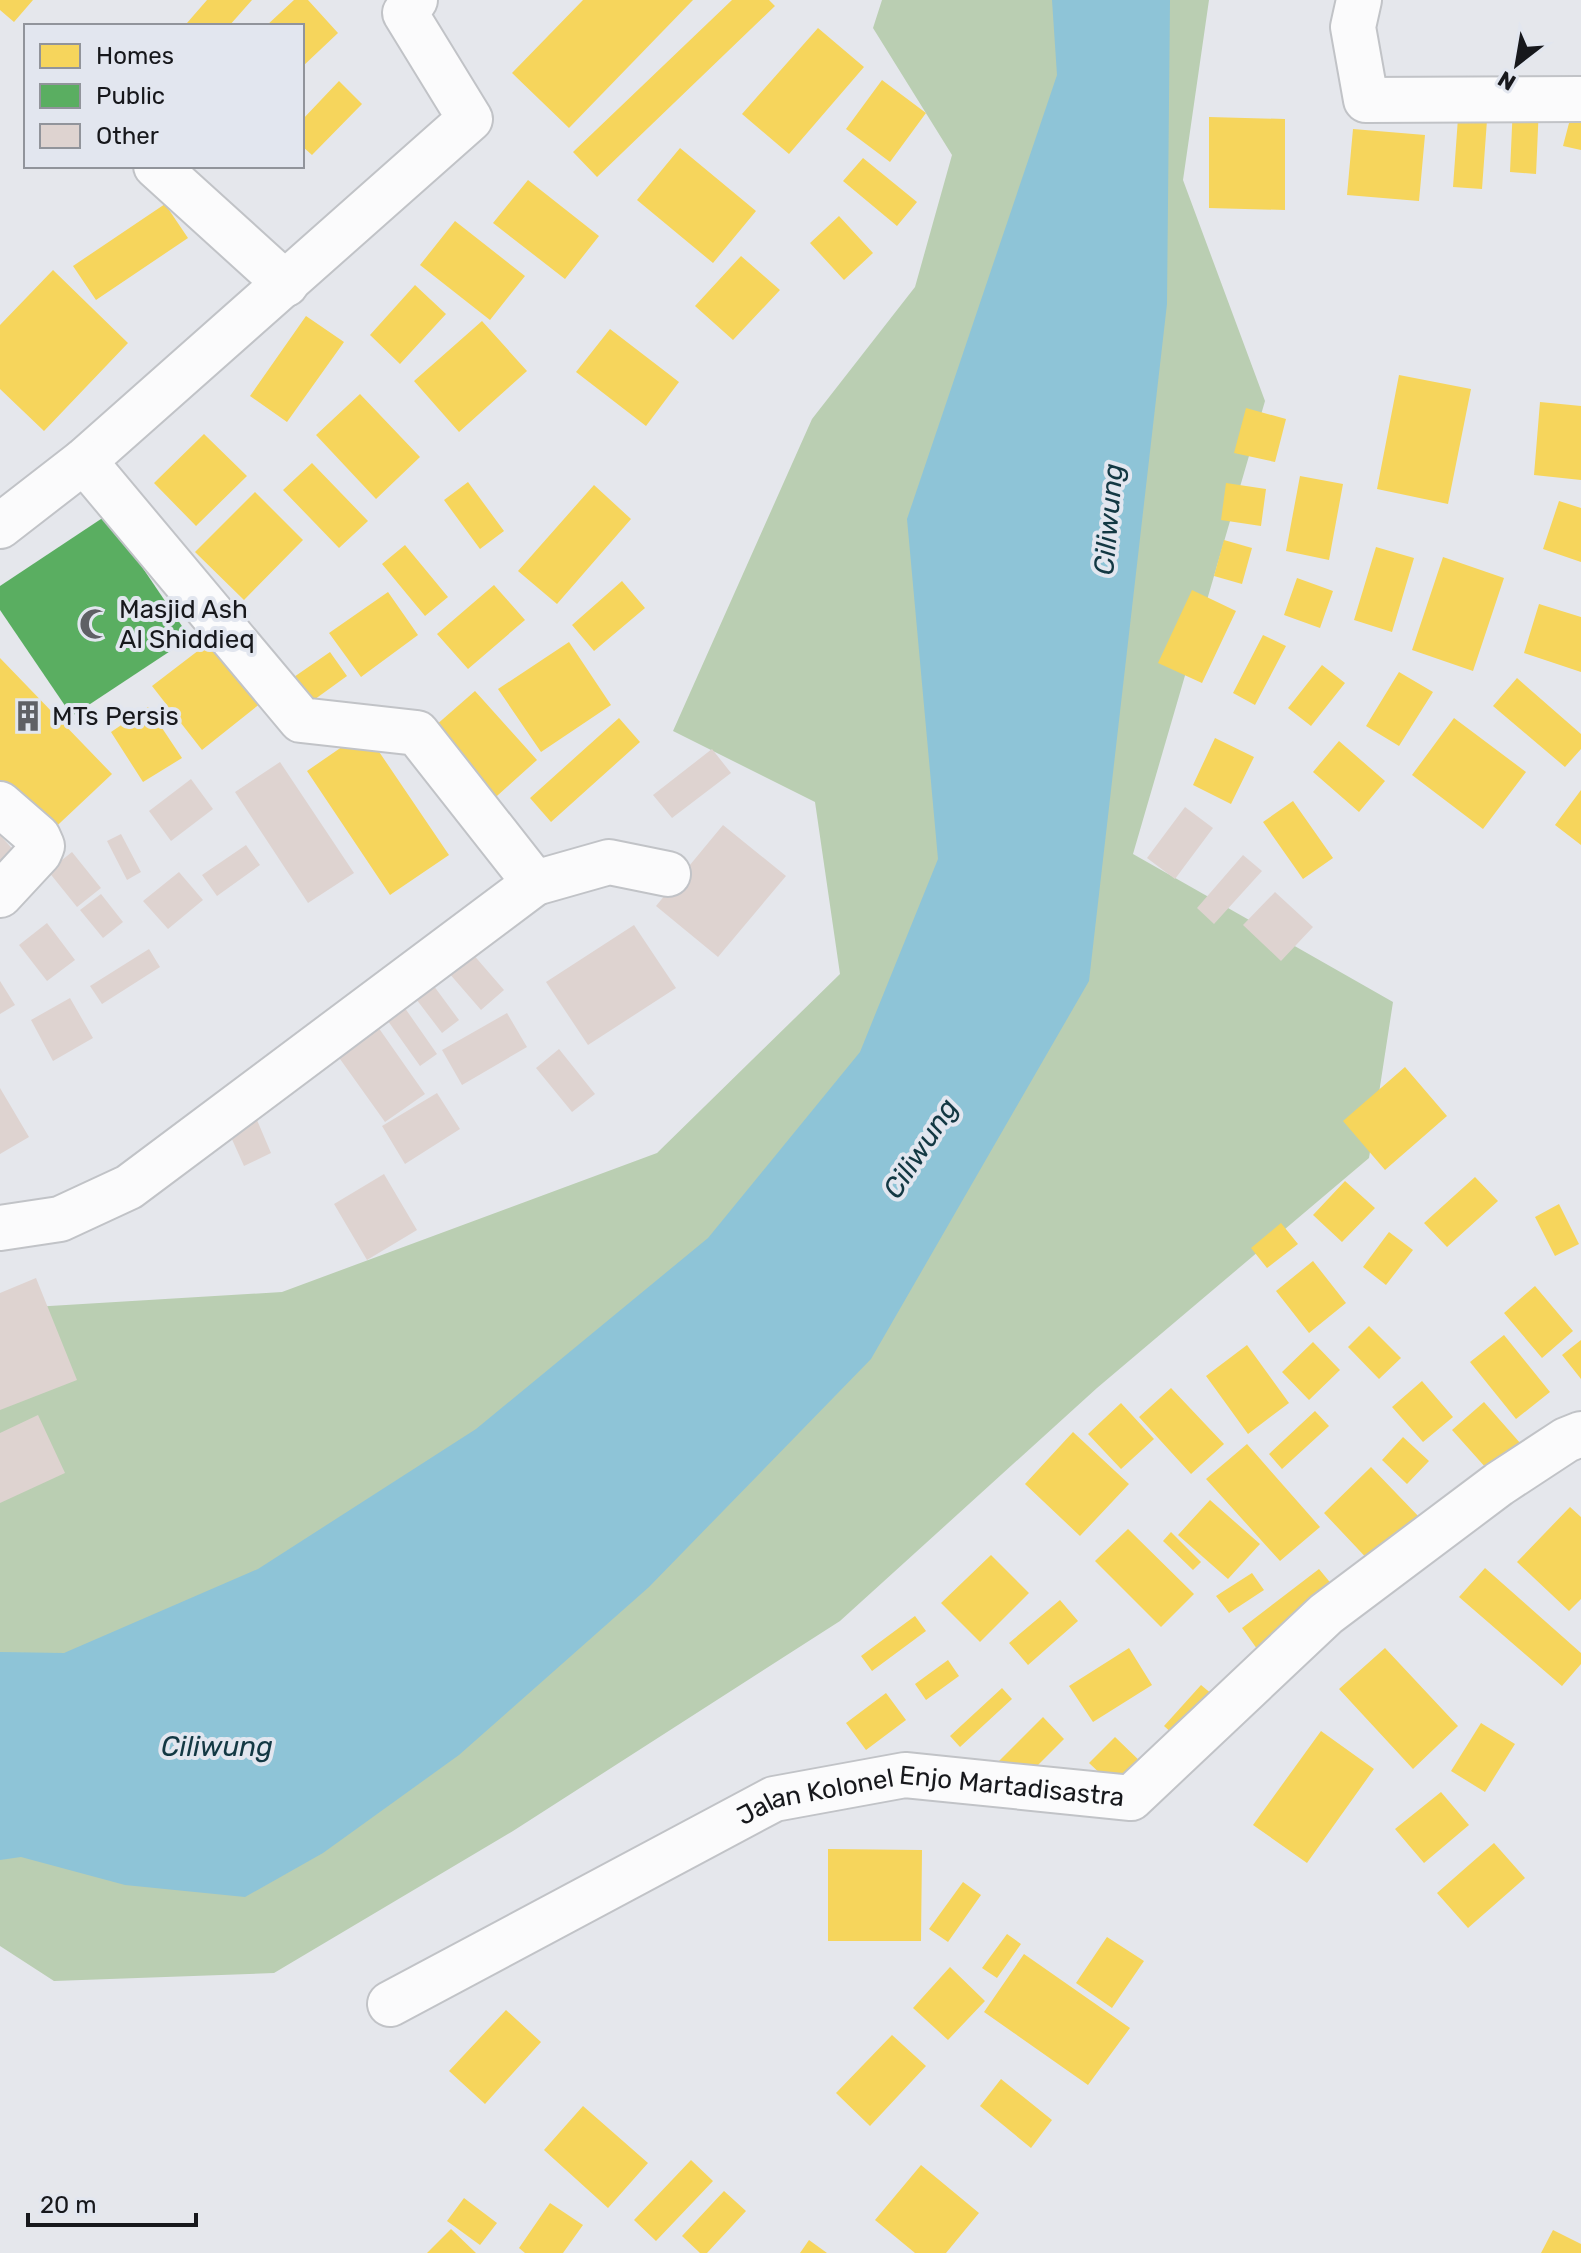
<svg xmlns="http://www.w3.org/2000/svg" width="1581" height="2253" viewBox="0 0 1581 2253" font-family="Rubik,sans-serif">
<rect width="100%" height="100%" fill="#e5e7ec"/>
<path fill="#baceb2" d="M 882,0 L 1209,0 L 1183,180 L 1265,401 L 1133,854 L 1393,1002 L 1369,1158 L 1097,1388 L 840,1621 L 513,1831 L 274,1973 L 54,1981 L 0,1946 L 0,1309 L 282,1292 L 657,1153 L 840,974 L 815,802 L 673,731 L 812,419 L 915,287 L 952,155 L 873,28 Z"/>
<path fill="#8ec4d7" d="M 1052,0 L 1170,0 L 1167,304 L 1089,981 L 871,1359 L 649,1587 L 459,1755 L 323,1853 L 245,1897 L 125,1885 L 21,1857 L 0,1860 L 0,1652 L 64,1653 L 258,1569 L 476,1429 L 708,1238 L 860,1052 L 938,859 L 907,519 L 1057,75 Z"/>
<path fill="#f6d55c" d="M 0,0 L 33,0 L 14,22 L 0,10 Z
M 207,0 L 252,0 L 229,26 L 191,26 L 187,23 Z
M 294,0 L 308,0 L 338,33 L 302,67 L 302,26 L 266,26 Z
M 583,0 L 693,0 L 569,128 L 512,73 Z
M 732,0 L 769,0 L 775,6 L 597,177 L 573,152 Z
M 818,28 L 864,67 L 789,154 L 742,114 Z
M 882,80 L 926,113 L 890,162 L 846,129 Z
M 339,81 L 362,104 L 312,155 L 302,146 L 302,120 Z
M 1574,104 L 1581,106 L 1581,150 L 1563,146 Z
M 1513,105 L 1539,106 L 1536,174 L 1510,172 Z
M 1209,117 L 1285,119 L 1285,210 L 1209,208 Z
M 1458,118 L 1487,120 L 1482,189 L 1453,187 Z
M 1353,129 L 1425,135 L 1419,201 L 1347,195 Z
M 680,148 L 756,211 L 713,263 L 637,200 Z
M 863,158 L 917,202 L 897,226 L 843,181 Z
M 528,180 L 599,236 L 565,279 L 493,223 Z
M 165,204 L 188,238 L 96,300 L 73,266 Z
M 839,216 L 873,253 L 844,280 L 810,243 Z
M 455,221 L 525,276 L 490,320 L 420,265 Z
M 741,256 L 780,290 L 733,340 L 695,306 Z
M 53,270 L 128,343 L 44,431 L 0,389 L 0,325 Z
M 415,285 L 446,314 L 400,364 L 370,335 Z
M 306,316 L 344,342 L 287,422 L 250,396 Z
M 482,321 L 527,371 L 459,432 L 414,381 Z
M 610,329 L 679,382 L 646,426 L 576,372 Z
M 1399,375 L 1471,389 L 1448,504 L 1377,489 Z
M 360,394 L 420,457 L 376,499 L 316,435 Z
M 1540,402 L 1581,406 L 1581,480 L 1534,475 Z
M 1246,408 L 1286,419 L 1275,462 L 1234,453 Z
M 204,434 L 247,476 L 196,526 L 154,483 Z
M 312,463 L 368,521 L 339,548 L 283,490 Z
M 1300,476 L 1343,484 L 1329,560 L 1286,551 Z
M 468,482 L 504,531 L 480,549 L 444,500 Z
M 1226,483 L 1266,489 L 1261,526 L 1221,520 Z
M 594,485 L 631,519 L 557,604 L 518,571 Z
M 255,492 L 303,540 L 244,600 L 195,552 Z
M 1559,501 L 1581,508 L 1581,562 L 1543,549 Z
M 1224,540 L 1252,548 L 1242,584 L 1214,576 Z
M 405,545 L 448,597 L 425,616 L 382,564 Z
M 1376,547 L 1414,558 L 1392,632 L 1354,620 Z
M 1443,557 L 1504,578 L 1473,671 L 1412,650 Z
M 1297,578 L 1333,591 L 1320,628 L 1284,615 Z
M 622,581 L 645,608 L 594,651 L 572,625 Z
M 494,585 L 525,620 L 468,669 L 437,634 Z
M 1192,590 L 1236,611 L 1202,683 L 1158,663 Z
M 388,592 L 418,635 L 361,677 L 329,633 Z
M 1539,604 L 1581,617 L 1581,672 L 1524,653 Z
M 1263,635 L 1286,646 L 1255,705 L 1233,693 Z
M 216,637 L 266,699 L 202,750 L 152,686 Z
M 569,642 L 611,705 L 541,752 L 498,689 Z
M 330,652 L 347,676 L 311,702 L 294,677 Z
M 0,658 L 112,774 L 44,838 L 0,793 Z
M 1322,665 L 1345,683 L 1311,726 L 1288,708 Z
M 1399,672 L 1433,692 L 1399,746 L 1366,726 Z
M 1517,678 L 1581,734 L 1581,749 L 1565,767 L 1493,706 Z
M 475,691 L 537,760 L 488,804 L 427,733 Z
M 148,707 L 182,758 L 143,782 L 111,732 Z
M 619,718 L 640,742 L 551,822 L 530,798 Z
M 1454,718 L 1526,772 L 1483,829 L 1412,775 Z
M 365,731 L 449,855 L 390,895 L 307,771 Z
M 1215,738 L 1254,757 L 1231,804 L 1193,785 Z
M 1339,741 L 1385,781 L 1359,812 L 1313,772 Z
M 1581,790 L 1581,845 L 1555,825 Z
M 1293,801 L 1333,858 L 1303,879 L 1263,822 Z
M 1405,1067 L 1447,1116 L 1385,1170 L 1343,1121 Z
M 1475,1177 L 1498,1201 L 1447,1247 L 1424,1223 Z
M 1345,1181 L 1375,1208 L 1342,1242 L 1313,1215 Z
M 1559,1204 L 1579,1244 L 1555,1256 L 1535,1217 Z
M 1281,1223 L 1298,1244 L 1267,1268 L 1251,1248 Z
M 1389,1232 L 1413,1250 L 1386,1285 L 1363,1267 Z
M 1313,1261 L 1346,1303 L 1309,1333 L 1276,1291 Z
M 1535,1286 L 1573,1331 L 1542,1358 L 1504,1313 Z
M 1369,1326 L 1401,1358 L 1379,1379 L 1348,1347 Z
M 1504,1335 L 1550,1392 L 1516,1419 L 1470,1362 Z
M 1581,1340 L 1581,1379 L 1562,1355 Z
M 1313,1342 L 1340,1370 L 1309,1400 L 1282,1372 Z
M 1247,1345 L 1289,1403 L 1248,1434 L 1206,1376 Z
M 1422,1381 L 1453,1417 L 1423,1442 L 1392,1407 Z
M 1171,1388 L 1224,1444 L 1191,1474 L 1139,1417 Z
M 1484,1402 L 1527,1451 L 1495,1478 L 1452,1430 Z
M 1121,1403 L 1154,1439 L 1121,1469 L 1088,1434 Z
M 1315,1411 L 1329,1426 L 1282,1469 L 1269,1454 Z
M 1073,1432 L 1129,1484 L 1080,1536 L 1025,1484 Z
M 1403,1437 L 1429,1461 L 1407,1484 L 1382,1460 Z
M 1247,1444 L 1320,1527 L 1280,1561 L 1206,1479 Z
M 1371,1467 L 1422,1520 L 1374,1566 L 1324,1513 Z
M 1210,1500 L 1260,1544 L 1228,1579 L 1178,1535 Z
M 1570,1507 L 1581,1517 L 1581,1599 L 1569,1611 L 1517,1562 Z
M 1128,1529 L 1194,1594 L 1161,1627 L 1095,1561 Z
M 1171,1532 L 1201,1562 L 1193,1570 L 1163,1541 Z
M 991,1555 L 1029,1593 L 980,1642 L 941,1603 Z
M 1485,1568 L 1581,1653 L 1581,1664 L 1562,1686 L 1459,1597 Z
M 1319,1569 L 1338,1592 L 1260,1653 L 1242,1628 Z
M 1252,1573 L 1264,1590 L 1229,1613 L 1216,1596 Z
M 1060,1600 L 1078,1621 L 1028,1665 L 1009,1643 Z
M 915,1616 L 926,1631 L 872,1671 L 861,1656 Z
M 1129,1648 L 1152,1685 L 1093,1722 L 1069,1686 Z
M 1385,1648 L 1458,1726 L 1413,1769 L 1339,1689 Z
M 948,1660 L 959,1676 L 926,1700 L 915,1684 Z
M 1201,1685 L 1219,1700 L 1182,1742 L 1164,1726 Z
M 1002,1688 L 1012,1699 L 960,1747 L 950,1736 Z
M 886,1693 L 906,1720 L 866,1750 L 846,1723 Z
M 1043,1717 L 1064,1739 L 1021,1782 L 999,1761 Z
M 1481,1723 L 1515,1744 L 1485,1792 L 1451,1771 Z
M 1321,1731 L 1374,1769 L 1307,1863 L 1253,1825 Z
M 1115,1737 L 1144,1765 L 1119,1791 L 1089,1763 Z
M 1441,1792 L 1469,1825 L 1424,1863 L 1395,1829 Z
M 1494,1843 L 1525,1878 L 1468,1928 L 1437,1893 Z
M 828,1849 L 922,1850 L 921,1941 L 828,1941 Z
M 963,1882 L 981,1895 L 948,1942 L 929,1929 Z
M 1007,1934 L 1021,1944 L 997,1978 L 982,1968 Z
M 1107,1937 L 1144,1961 L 1112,2008 L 1076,1983 Z
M 1024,1954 L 1130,2028 L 1088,2085 L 984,2012 Z
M 950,1967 L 985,2001 L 948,2040 L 913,2008 Z
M 506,2010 L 541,2042 L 485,2104 L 449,2071 Z
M 892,2035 L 926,2066 L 870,2126 L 836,2093 Z
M 1001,2079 L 1052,2120 L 1031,2148 L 980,2106 Z
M 583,2106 L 648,2163 L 608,2208 L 544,2150 Z
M 691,2160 L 713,2181 L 656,2241 L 634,2220 Z
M 921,2165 L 979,2213 L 946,2253 L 915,2253 L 875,2220 Z
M 724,2191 L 746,2211 L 707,2253 L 700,2253 L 682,2236 Z
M 464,2198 L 497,2223 L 480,2245 L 447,2221 Z
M 550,2203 L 583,2225 L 563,2253 L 525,2253 L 519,2248 Z
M 451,2229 L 476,2253 L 427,2253 Z
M 1553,2230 L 1581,2244 L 1581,2253 L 1541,2253 Z
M 809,2240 L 827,2253 L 800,2253 Z"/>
<path fill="#5aae61" d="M 107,515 L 190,638 L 72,716 L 0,610 L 0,586 Z"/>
<path fill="#ded3d0" d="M 712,749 L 731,773 L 672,818 L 653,795 Z
M 280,762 L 354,873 L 308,903 L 235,792 Z
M 191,779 L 213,809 L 171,841 L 149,811 Z
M 1185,807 L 1213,828 L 1175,879 L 1147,858 Z
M 723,825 L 786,876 L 718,957 L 656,906 Z
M 121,834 L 141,872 L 127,880 L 107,841 Z
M 0,835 L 25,863 L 0,884 Z
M 246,845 L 260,865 L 217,896 L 202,875 Z
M 72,852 L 101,888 L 77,907 L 48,871 Z
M 1243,855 L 1262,871 L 1214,924 L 1197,908 Z
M 179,872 L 203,900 L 168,929 L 143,901 Z
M 1275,892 L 1313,927 L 1281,961 L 1243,925 Z
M 101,894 L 123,922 L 103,938 L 80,910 Z
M 47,923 L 75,960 L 47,981 L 19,945 Z
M 634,925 L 676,988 L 588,1045 L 546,982 Z
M 465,945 L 504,990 L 481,1010 L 442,965 Z
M 149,949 L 160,967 L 102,1004 L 90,986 Z
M 428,978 L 459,1020 L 442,1033 L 410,991 Z
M 0,981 L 15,1005 L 0,1014 Z
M 70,998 L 93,1038 L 53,1061 L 31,1020 Z
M 400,1001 L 437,1054 L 420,1066 L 383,1014 Z
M 507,1013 L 527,1047 L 462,1085 L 442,1050 Z
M 371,1017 L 425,1094 L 385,1122 L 330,1045 Z
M 559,1049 L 595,1094 L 572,1112 L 536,1068 Z
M 0,1088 L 29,1137 L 0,1154 Z
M 437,1093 L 460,1129 L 405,1164 L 382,1126 Z
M 254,1113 L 271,1153 L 244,1166 L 226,1126 Z
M 384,1174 L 417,1230 L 367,1260 L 334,1204 Z
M 36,1278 L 77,1380 L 0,1410 L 0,1293 Z
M 38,1415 L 65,1473 L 0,1503 L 0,1433 Z"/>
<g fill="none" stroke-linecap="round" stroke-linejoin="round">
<defs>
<g id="street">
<path d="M 1359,0 L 1353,27 L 1366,100 L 1581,99"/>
<path d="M 156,166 L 286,284"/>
<path d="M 0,526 L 84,461 L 470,119 L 405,13 L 415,0"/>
<path d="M 0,804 L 38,837 L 42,846 L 39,853 L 0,895"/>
<path d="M 535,883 L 609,862 L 668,874"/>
<path d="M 0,1228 L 60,1219 L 129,1187 L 535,883 L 417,733 L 301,720 L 84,461"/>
<path id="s1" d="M 390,2004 L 774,1799 L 905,1775 L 1131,1798 L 1326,1614 L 1499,1484 L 1566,1440 L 1581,1434"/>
</g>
</defs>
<use href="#street" stroke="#c1c3c7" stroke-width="48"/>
<use href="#street" stroke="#fbfbfc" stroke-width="44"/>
</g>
<defs>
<symbol id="mosque-bare" viewBox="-9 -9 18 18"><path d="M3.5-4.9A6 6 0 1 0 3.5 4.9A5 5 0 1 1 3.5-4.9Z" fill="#5f6065" stroke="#e2e6ef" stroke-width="2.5" paint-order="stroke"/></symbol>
<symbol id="building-bare" viewBox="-9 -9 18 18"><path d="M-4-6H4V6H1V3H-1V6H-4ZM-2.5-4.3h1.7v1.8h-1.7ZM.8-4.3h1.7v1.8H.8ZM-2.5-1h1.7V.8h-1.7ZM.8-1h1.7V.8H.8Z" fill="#5f6065" stroke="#e2e6ef" stroke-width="2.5" paint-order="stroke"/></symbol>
</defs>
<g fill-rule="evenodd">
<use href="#mosque-bare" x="73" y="602" width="44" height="44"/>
<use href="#building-bare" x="6" y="694" width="44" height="44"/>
</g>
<g text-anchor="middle" stroke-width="8" stroke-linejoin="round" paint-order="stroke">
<g font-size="26" fill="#17181c" stroke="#e2e6ef" text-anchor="start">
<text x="119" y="618">Masjid Ash<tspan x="119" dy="30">Al Shiddieq</tspan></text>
<text x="52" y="725">MTs Persis</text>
</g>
<g font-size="26" fill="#17181c" stroke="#e2e6ef">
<text dy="9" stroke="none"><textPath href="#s1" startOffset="592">Jalan Kolonel Enjo Martadisastra</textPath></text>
</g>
<g font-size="28" font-style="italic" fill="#133843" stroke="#e2e6ef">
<text transform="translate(1108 519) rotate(-85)" y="10">Ciliwung</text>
<text transform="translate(920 1148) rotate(-57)" y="10">Ciliwung</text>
<text x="217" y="1756">Ciliwung</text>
</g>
</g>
<rect x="24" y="24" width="280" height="144" fill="#e2e6ef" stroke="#91949b" stroke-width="2"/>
<rect x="40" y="44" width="40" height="24" fill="#f6d55c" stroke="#91949b" stroke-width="2"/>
<text x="96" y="64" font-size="24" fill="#17181c">Homes</text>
<rect x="40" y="84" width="40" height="24" fill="#5aae61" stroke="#91949b" stroke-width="2"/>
<text x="96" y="104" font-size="24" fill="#17181c">Public</text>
<rect x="40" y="124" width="40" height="24" fill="#ded3d0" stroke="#91949b" stroke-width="2"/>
<text x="96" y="144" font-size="24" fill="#17181c">Other</text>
<g transform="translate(1517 64) rotate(211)" stroke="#e2e6ef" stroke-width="6" paint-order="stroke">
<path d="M0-6L14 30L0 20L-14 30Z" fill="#17181c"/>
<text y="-12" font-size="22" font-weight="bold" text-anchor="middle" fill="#17181c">N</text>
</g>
<path d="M28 2213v12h168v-12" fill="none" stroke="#17181c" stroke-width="4"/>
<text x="40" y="2213" font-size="24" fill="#17181c" stroke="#e2e6ef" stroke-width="6" paint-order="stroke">20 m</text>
</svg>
